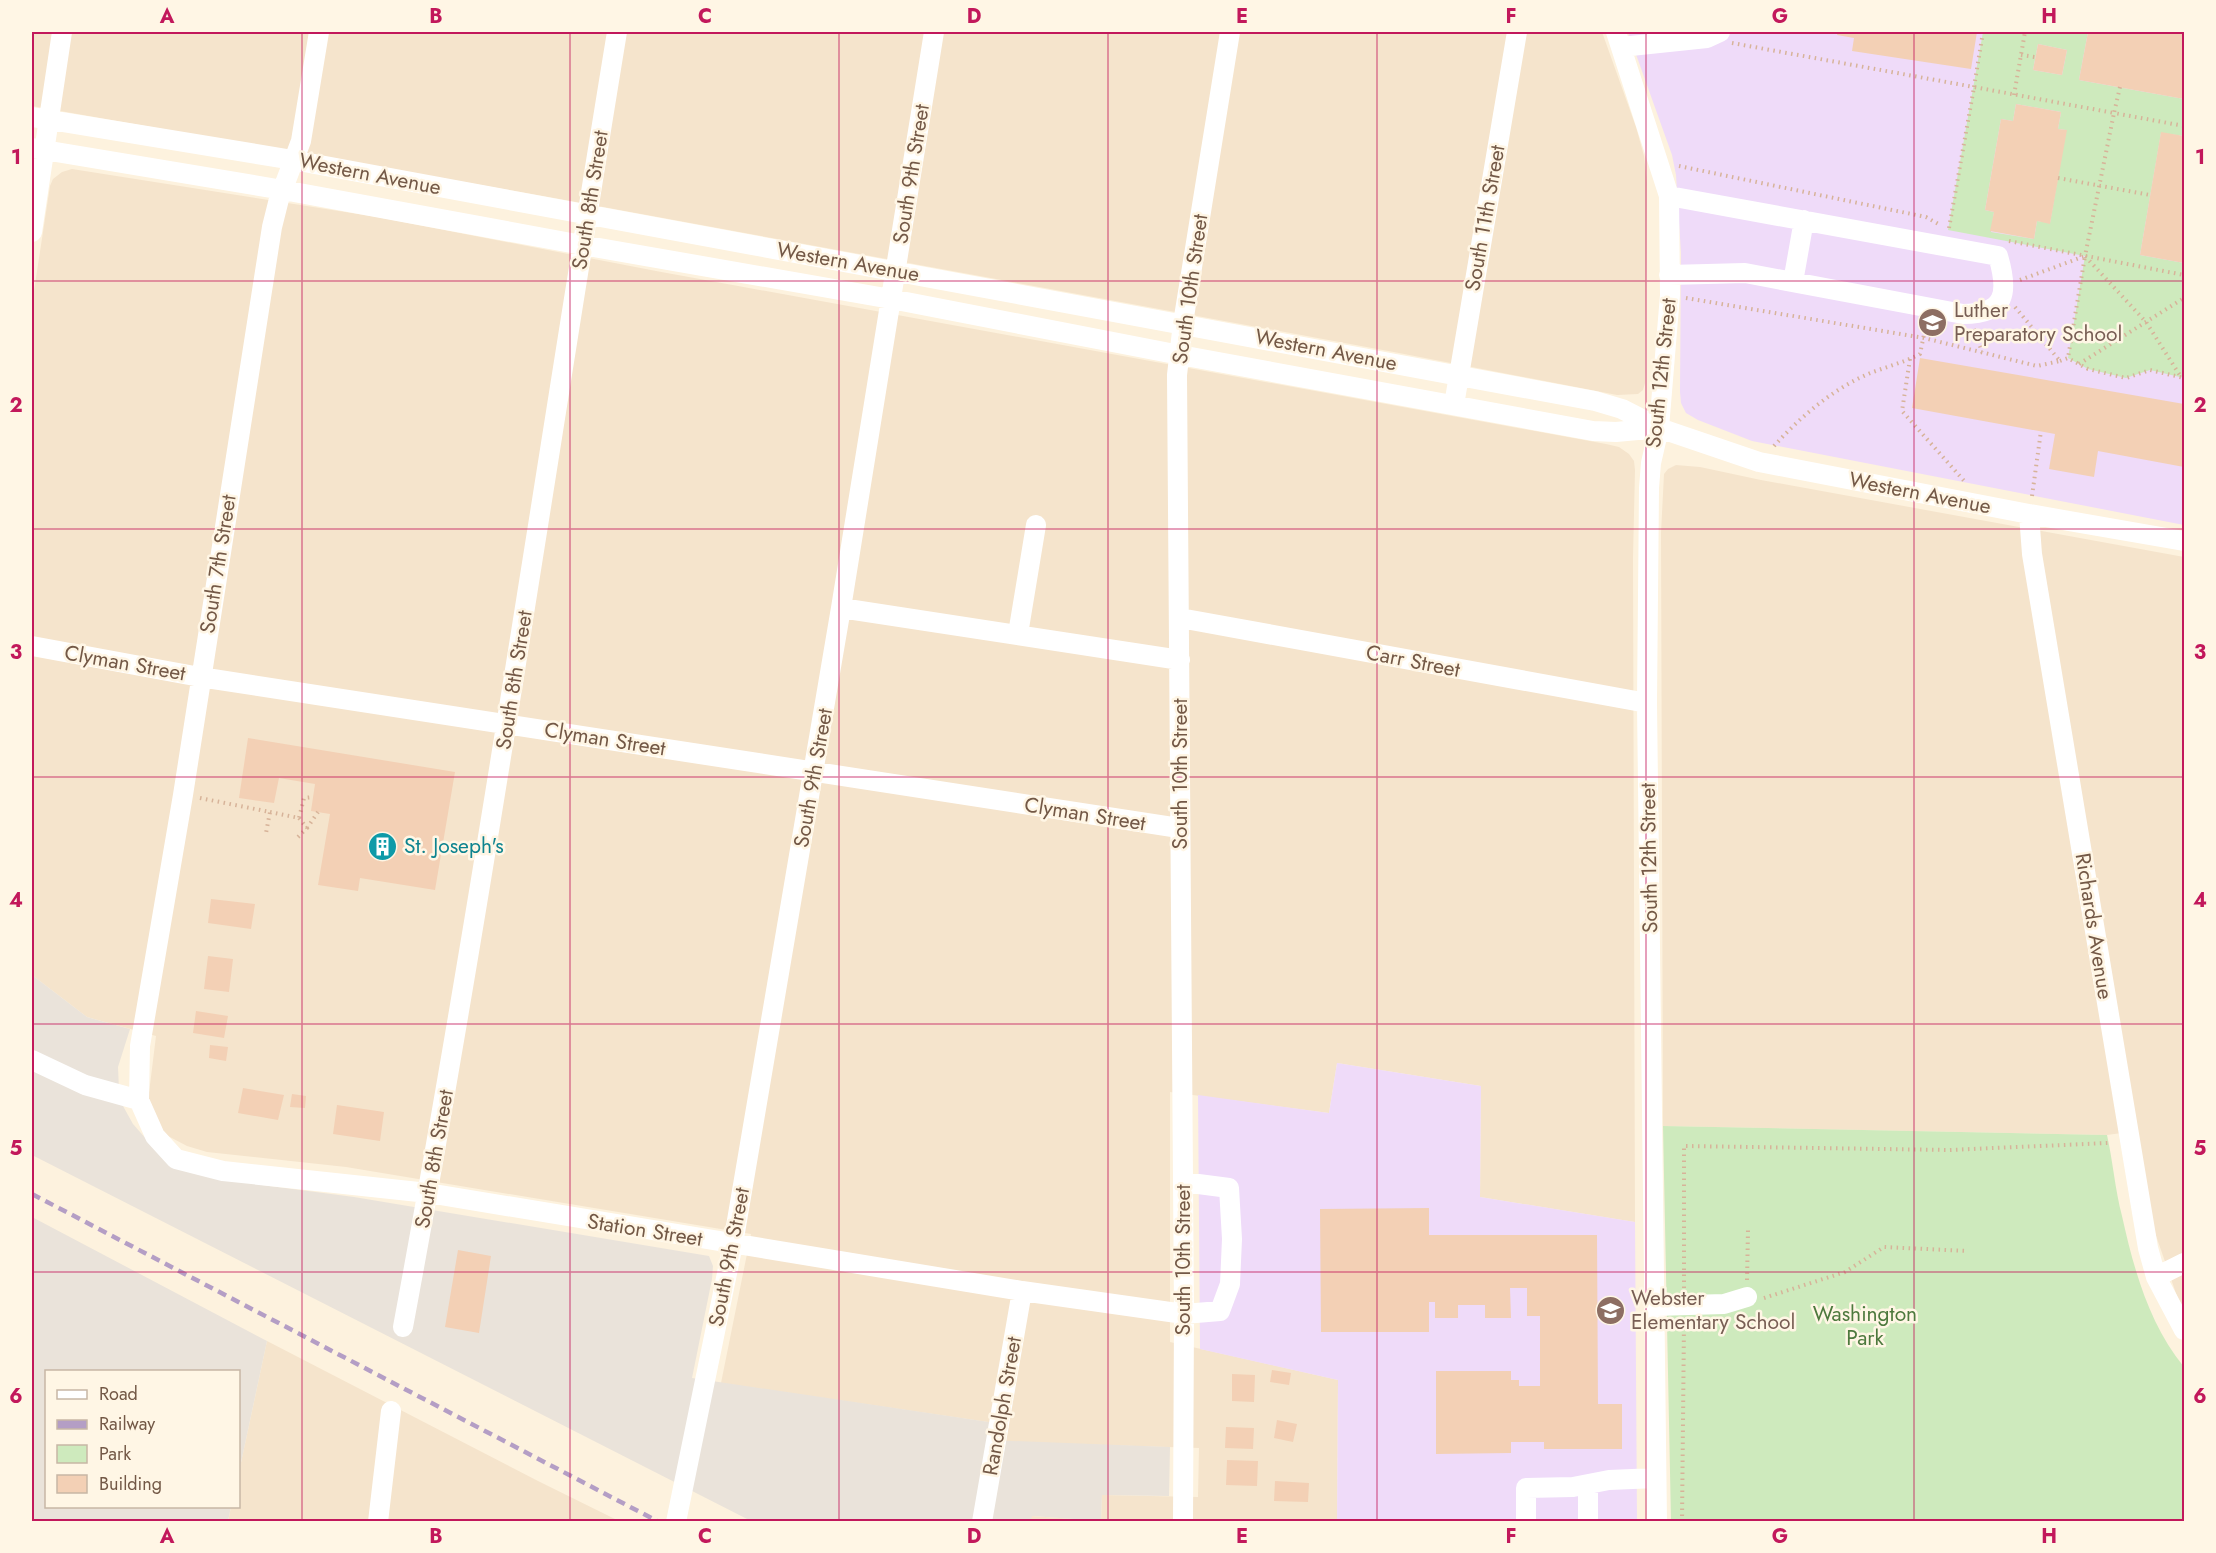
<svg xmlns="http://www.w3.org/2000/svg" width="2216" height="1553" viewBox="0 0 2216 1553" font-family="Jost,sans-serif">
<rect width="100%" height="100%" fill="#fdf2de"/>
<path fill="#f5e4cc" d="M 32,32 L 1602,32 L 1636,127 L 1644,156 L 1647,182 L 1645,383 L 1643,390 L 1638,394 L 1617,395 L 1399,353 L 543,196 L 32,106 Z
M 72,169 L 377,217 L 656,271 L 1606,444 L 1619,447 L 1629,454 L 1634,461 L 1635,470 L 1633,558 L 1635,1222 L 1480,1197 L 1481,1086 L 1337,1063 L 1329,1113 L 1170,1092 L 1170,1342 L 1338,1380 L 1337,1521 L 1030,1521 L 1031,1516 L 1101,1521 L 1102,1495 L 1198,1497 L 1199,1448 L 1006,1442 L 1009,1425 L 721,1383 L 751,1234 L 346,1167 L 207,1152 L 187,1146 L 168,1136 L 157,1126 L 148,1101 L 156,1036 L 87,1017 L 32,975 L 32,304 L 50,186 L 53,179 L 62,172 Z
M 1676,465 L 1700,467 L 1761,480 L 2184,557 L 2184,1310 L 2179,1302 L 2153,1227 L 2136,1131 L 2107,1135 L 1663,1126 L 1661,533 L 1664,474 L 1668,469 Z
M 267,1341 L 538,1481 L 619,1521 L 228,1522 L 231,1507 L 238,1506 L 239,1472 Z"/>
<path fill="#eae3da" d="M 32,975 L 87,1017 L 130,1029 L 118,1067 L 119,1090 L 123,1106 L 133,1124 L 147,1140 L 218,1177 L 262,1185 L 354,1197 L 709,1256 L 713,1266 L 712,1279 L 692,1378 L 989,1422 L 987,1440 L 1170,1447 L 1169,1496 L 1102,1495 L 1101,1521 L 1032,1516 L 1030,1522 L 751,1521 L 32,1155 Z
M 32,1217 L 267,1341 L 239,1472 L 238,1372 L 46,1372 L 46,1506 L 231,1507 L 228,1521 L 32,1521 Z"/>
<path fill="#efdbf9" d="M 1628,32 L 2184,32 L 2184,525 L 1752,441 L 1698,420 L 1686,413 L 1681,403 L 1680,392 L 1681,253 L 1676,175 L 1672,155 Z
M 1337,1063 L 1481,1086 L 1480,1197 L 1635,1222 L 1637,1521 L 1337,1521 L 1338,1380 L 1200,1349 L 1198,1095 L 1329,1113 Z"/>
<path fill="#ceeabd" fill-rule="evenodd" d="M 1983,32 L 2088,32 L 2079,80 L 2184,99 L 2184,136 L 2161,133 L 2140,255 L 2184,263 L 2184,378 L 2150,370 L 2126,378 L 2088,369 L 2068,358 L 2085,256 L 1948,230 ZM 2038,44 L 2067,50 L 2062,75 L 2033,70 ZM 2016,104 L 2061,112 L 2058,129 L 2066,130 L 2050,223 L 2037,221 L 2034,239 L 1991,232 L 1994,212 L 1985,210 L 2001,119 L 2013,121 Z
M 1663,1126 L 2107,1135 C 2113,1162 2115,1189 2122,1216 C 2134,1270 2149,1324 2184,1367 L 2184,1521 L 1671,1521 Z"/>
<path fill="#f3d0b5" d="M 1838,32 L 1977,32 L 1971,69 L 1852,51 L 1854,38 L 1837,35 Z
M 2088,32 L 2184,32 L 2184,99 L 2079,80 Z
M 2038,44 L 2067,50 L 2062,75 L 2033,70 Z
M 2016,104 L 2061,112 L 2058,129 L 2067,130 L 2050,224 L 2037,221 L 2034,239 L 1990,231 L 1994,212 L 1985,210 L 2001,119 L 2013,121 Z
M 2161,132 L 2184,136 L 2184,263 L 2140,255 Z
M 1920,358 L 2184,404 L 2184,467 L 2098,451 L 2094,477 L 2049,469 L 2055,434 L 1912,408 Z
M 248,738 L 455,772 L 435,890 L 360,878 L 358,891 L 318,885 L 330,814 L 311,811 L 315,784 L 279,778 L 274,803 L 239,798 Z
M 211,899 L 255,904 L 251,929 L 208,923 Z
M 208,956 L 233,959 L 229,992 L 204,989 Z
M 196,1011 L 228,1016 L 224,1038 L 193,1033 Z
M 210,1045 L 228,1047 L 226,1061 L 209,1058 Z
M 243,1088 L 284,1095 L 278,1120 L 238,1113 Z
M 292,1094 L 306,1096 L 305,1108 L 290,1107 Z
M 337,1105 L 384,1112 L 380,1141 L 333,1134 Z
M 1429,1208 L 1429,1235 L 1597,1235 L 1598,1404 L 1622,1404 L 1622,1449 L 1544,1449 L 1544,1442 L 1511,1442 L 1511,1453 L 1436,1454 L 1436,1371 L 1511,1371 L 1511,1380 L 1519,1380 L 1519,1386 L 1540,1386 L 1540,1316 L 1527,1316 L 1527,1288 L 1510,1288 L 1511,1318 L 1485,1318 L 1485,1305 L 1458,1305 L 1458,1318 L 1435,1318 L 1435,1302 L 1429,1302 L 1429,1332 L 1321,1332 L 1320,1209 Z
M 458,1250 L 491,1256 L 479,1333 L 445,1327 Z
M 1272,1370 L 1291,1373 L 1289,1385 L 1270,1382 Z
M 1232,1374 L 1255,1375 L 1254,1402 L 1232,1401 Z
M 1277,1420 L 1297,1424 L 1293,1442 L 1274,1438 Z
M 1226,1427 L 1254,1428 L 1253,1449 L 1225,1448 Z
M 1227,1460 L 1258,1461 L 1257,1486 L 1226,1485 Z
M 1275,1481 L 1309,1483 L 1308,1502 L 1274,1501 Z"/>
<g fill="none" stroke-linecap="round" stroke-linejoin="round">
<path stroke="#d7b399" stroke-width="4" stroke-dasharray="1.5 4.5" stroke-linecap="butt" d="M 1732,43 L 1974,87 L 1983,32
M 2021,55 L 2035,57
M 2120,87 L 2114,113 L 2184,126
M 2014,95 L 2025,32
M 1679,166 L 1926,217 L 1940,225
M 2058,178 L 2150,195
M 1949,228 L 1974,87 L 2114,113 L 2085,256 L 2146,322 L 2181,377
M 2009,241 L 2184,275
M 2020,280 L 2085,256 L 2068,358
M 1686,298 L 1924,338 L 2037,366 L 2060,361 L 2015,307
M 1974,329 L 1982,352
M 1910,359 L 1902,411 L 1966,483
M 2060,361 L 2068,358 L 2088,369 L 2126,378 L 2150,370 L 2184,378
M 2079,364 L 2184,298
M 1774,446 C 1801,416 1835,387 1873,372 C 1889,366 1905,362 1920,354 L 1926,325
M 2032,496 L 2041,431
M 200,798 L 270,812 L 266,833
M 270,812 L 299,818 L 304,798 L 313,797
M 307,828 L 318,812
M 298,837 L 307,828 L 299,818
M 1747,1280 L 1748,1230
M 1684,1288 L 1684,1146 L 1949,1150 L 2108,1143
M 1764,1298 L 1845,1272 L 1884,1247 L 1968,1251
M 1682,1522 L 1684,1322"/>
<path stroke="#fff" stroke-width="20" d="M 319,32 L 301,141 L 279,199 L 272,227 L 183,795 L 140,1046 L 139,1100 L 155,1136 L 176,1159 L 223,1171 L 428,1193 L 1022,1291 L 1184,1314 L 1220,1311 L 1230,1284 L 1232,1239 L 1229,1188 L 1183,1182
M 1616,32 L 1669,196 L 1670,295 L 1659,428 L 1651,463 L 1649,488 L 1647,703 L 1657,1522
M 1621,47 L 1707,38 L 1720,32
M 32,117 L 293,160 L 1595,401 L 1622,409 L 1659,428 L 1759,462 L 2029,514 L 2184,541
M 32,148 L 283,190 L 582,245 L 891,299 L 1180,355 L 1593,431 L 1616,432 L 1659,428
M 1669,196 L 1998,256 C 2009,293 2006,314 1963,314 L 1745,273 L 1669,275
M 32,232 L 62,32
M 1793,282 L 1804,220
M 1454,405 L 1517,32
M 2029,514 L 2032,554 L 2148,1248 L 2156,1277 L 2184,1330
M 841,608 L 1180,660
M 1180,618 L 1647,703
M 1018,634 L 1036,525
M 32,646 L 200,677 L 1179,828
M 32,1060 L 85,1085 L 139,1100
M 2156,1277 L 2184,1263
M 1655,1306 L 1724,1304 L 1747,1297
M 403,1327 C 483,897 546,464 617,32
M 378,1522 L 391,1411
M 676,1522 L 733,1244 L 841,608 L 934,32
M 982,1522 L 1022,1291
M 1183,1522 L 1184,1314 L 1177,375 L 1183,323 L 1230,32
M 1526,1522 L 1526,1488 L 1573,1487 L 1609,1480 L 1656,1478
M 1588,1522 L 1588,1484"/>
<path stroke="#b49ec5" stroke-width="4.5" stroke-dasharray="9 6" stroke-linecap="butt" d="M 32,1194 L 659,1522"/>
</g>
<path fill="none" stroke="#c2185b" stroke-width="1.5" stroke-opacity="0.55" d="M 302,32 L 302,1522M 570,32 L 570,1522M 839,32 L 839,1522M 1108,32 L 1108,1522M 1377,32 L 1377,1522M 1646,32 L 1646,1522M 1914,32 L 1914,1522M 32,281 L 2184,281M 32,529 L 2184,529M 32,777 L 2184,777M 32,1024 L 2184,1024M 32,1272 L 2184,1272"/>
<defs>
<symbol id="school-disc" viewBox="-11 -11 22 22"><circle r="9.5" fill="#8d6e63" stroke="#fff6e5"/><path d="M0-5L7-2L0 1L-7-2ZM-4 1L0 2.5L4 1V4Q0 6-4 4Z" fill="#fff"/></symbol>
<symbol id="building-disc" viewBox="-11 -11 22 22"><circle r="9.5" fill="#0f9aa8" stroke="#fff6e5"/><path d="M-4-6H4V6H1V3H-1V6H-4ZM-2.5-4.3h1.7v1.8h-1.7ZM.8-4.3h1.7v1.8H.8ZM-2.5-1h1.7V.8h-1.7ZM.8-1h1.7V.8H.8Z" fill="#fff"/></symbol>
</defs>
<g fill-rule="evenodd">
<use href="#school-disc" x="1916" y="306" width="33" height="33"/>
<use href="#building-disc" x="366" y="830" width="33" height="33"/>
<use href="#school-disc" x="1594" y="1294" width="33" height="33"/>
</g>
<g text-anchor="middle" stroke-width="5" stroke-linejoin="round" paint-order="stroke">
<g font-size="21" fill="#735846" stroke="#fff6e5">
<text transform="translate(370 174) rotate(11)" y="7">Western Avenue</text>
<text transform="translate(911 174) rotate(-81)" y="7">South 9th Street</text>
<text transform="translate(590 200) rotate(-81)" y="7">South 8th Street</text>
<text transform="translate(1485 218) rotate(-80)" y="7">South 11th Street</text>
<text transform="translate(848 262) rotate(10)" y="7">Western Avenue</text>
<text transform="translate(1190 289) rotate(-82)" y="7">South 10th Street</text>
<text transform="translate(1326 350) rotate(11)" y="7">Western Avenue</text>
<text transform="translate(1661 373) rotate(-84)" y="7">South 12th Street</text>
<text transform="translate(1920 493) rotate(11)" y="7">Western Avenue</text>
<text transform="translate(218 564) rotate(-81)" y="7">South 7th Street</text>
<text transform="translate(1413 661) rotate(11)" y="7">Carr Street</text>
<text transform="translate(125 663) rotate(10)" y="7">Clyman Street</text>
<text transform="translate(514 680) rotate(-81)" y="7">South 8th Street</text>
<text transform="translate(605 739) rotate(9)" y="7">Clyman Street</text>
<text transform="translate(1180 774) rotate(-90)" y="7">South 10th Street</text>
<text transform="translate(813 778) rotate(-80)" y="7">South 9th Street</text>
<text transform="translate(1085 814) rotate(9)" y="7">Clyman Street</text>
<text transform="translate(1649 858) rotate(-91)" y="7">South 12th Street</text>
<text transform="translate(2094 926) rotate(81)" y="7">Richards Avenue</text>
<text transform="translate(434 1159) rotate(-80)" y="7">South 8th Street</text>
<text transform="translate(645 1230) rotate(9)" y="7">Station Street</text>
<text transform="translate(729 1257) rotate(-79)" y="7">South 9th Street</text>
<text transform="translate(1183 1260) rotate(-90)" y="7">South 10th Street</text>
<text transform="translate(1002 1406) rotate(-80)" y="7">Randolph Street</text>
</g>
<g font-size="21" fill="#785e54" stroke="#fff6e5" text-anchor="start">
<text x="1954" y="317">Luther<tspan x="1954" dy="24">Preparatory School</tspan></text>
<text x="1631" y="1305">Webster<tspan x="1631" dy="24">Elementary School</tspan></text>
</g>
<g font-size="21" fill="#0d838f" stroke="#fff6e5" text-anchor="start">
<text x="404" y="853">St. Joseph's</text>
</g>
<g font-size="21" fill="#4d793d" stroke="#fff6e5">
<text x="1865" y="1321">Washington<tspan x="1865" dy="24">Park</tspan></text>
</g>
</g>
<rect width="2216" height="1553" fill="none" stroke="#fff6e5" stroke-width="66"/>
<rect x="45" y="1370" width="195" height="138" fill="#fff6e5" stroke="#c7b7a5" stroke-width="1.5"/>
<rect x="57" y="1390" width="30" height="9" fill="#ffffff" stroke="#c7b7a5" stroke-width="1.5"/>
<text x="99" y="1400" font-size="18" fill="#735846">Road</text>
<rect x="57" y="1420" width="30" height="9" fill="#b49ec5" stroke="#c7b7a5" stroke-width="1.5"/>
<text x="99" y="1430" font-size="18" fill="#735846">Railway</text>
<rect x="57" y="1445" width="30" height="18" fill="#ceeabd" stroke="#c7b7a5" stroke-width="1.5"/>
<text x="99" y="1460" font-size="18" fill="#735846">Park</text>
<rect x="57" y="1475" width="30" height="18" fill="#f3d0b5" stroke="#c7b7a5" stroke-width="1.5"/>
<text x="99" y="1490" font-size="18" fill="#735846">Building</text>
<rect x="33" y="33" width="2150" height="1487" fill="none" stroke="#c2185b" stroke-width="2"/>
<g font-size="20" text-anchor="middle" font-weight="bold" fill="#c2185b">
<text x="167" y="23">A</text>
<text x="436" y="23">B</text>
<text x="705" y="23">C</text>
<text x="974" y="23">D</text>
<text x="1242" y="23">E</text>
<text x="1511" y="23">F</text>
<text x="1780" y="23">G</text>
<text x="2049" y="23">H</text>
<text x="16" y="164">1</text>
<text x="2200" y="164">1</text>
<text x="16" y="412">2</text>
<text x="2200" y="412">2</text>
<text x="16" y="659">3</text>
<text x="2200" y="659">3</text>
<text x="16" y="907">4</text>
<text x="2200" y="907">4</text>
<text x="16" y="1155">5</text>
<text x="2200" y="1155">5</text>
<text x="16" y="1403">6</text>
<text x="2200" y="1403">6</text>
<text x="167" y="1543">A</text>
<text x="436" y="1543">B</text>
<text x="705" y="1543">C</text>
<text x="974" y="1543">D</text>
<text x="1242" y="1543">E</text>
<text x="1511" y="1543">F</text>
<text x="1780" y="1543">G</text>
<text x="2049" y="1543">H</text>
</g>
</svg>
